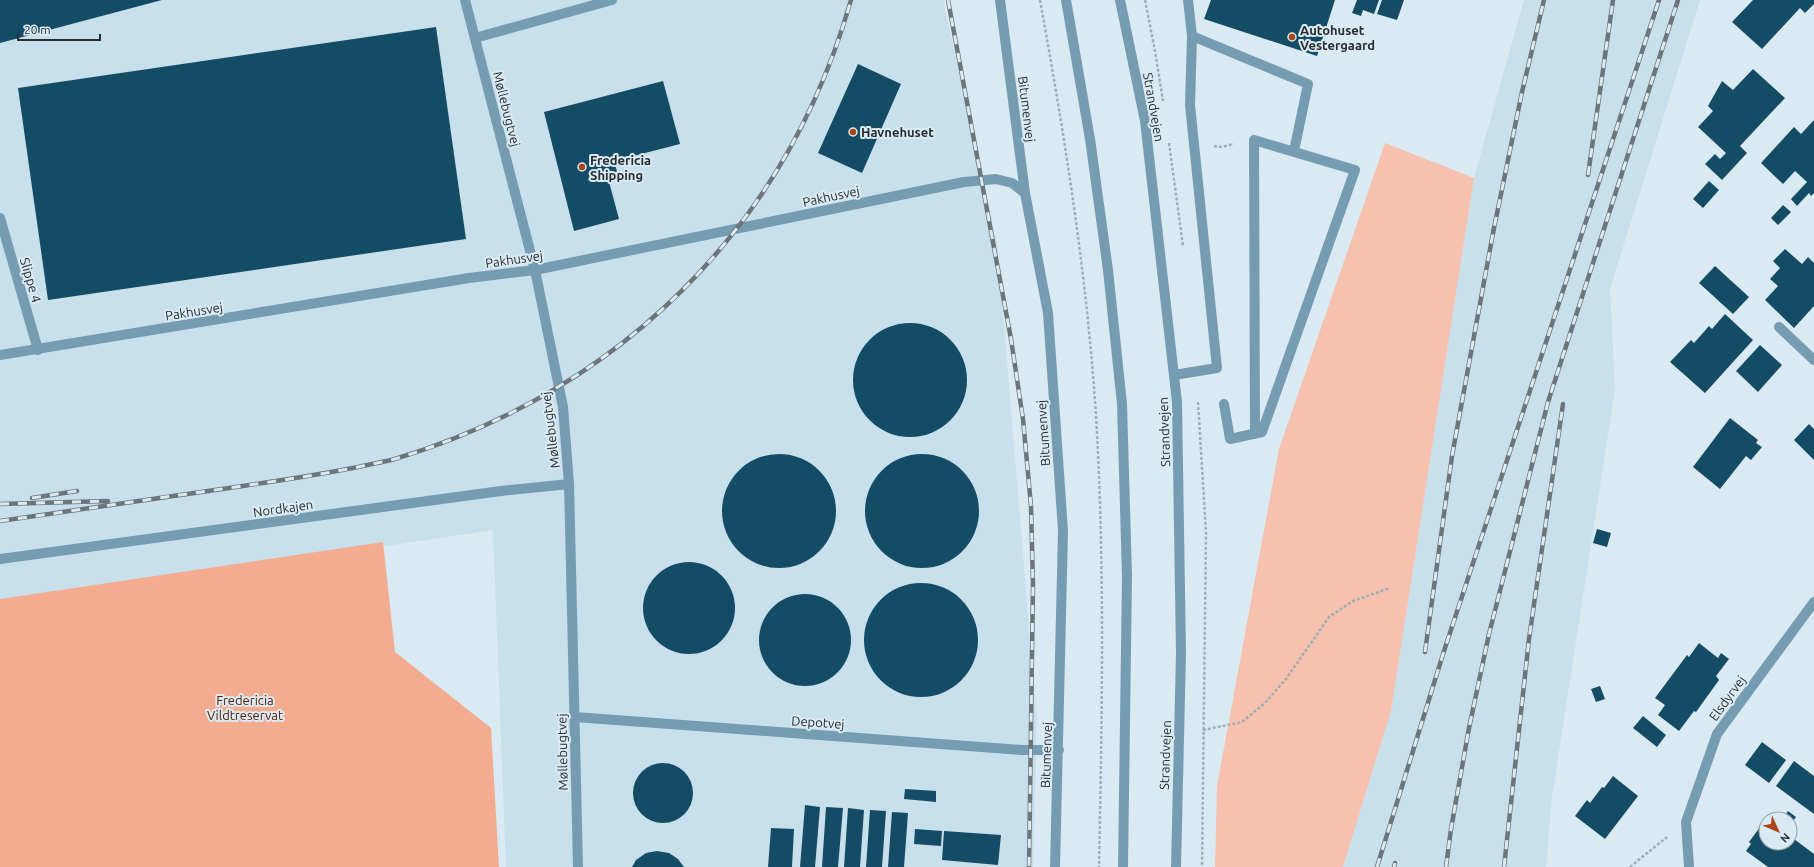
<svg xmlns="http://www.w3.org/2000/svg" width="1814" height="867" viewBox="0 0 1814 867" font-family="Ubuntu,sans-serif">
<rect width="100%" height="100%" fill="#daeaf2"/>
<path fill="#c8dfec" d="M 0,0 L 943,0 L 997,243 L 1037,723 L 1033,867 L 506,867 L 493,530 L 0,604 Z
M 1524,0 L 1700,0 L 1610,289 L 1615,389 L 1552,797 L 1546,867 L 1343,867 L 1391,711 L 1474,178 Z"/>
<path fill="#f6c1ae" d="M 1385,143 L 1474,178 L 1391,711 L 1343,867 L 1215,867 L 1217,786 L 1279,449 Z"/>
<path fill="#f4ac91" d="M 383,542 L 395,652 L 491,728 L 499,867 L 0,867 L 0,599 Z"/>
<path fill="#154c65" d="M 0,0 L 162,0 L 0,43 Z
M 1211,0 L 1335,0 L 1317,56 L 1204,19 Z
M 1357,0 L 1379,0 L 1374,14 L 1363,10 L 1361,16 L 1352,13 Z
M 1382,0 L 1404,0 L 1397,20 L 1377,14 Z
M 1753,0 L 1814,0 L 1814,4 L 1805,13 L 1800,8 L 1762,49 L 1732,22 Z
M 436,27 L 466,239 L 48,300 L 18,88 Z
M 858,64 L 901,84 L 862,173 L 818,153 Z
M 1753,69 L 1785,98 L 1740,146 L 1747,153 L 1722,180 L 1705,164 L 1715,154 L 1720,159 L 1726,153 L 1698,127 L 1713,111 L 1708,106 L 1722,81 L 1733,90 Z
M 663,81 L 680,144 L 614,161 L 618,175 L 608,178 L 619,219 L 574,231 L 544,112 Z
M 1814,120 L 1814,193 L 1811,196 L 1809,193 L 1797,206 L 1791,199 L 1807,182 L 1795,171 L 1783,184 L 1761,163 L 1794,127 L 1801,134 Z
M 1709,181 L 1719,190 L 1703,208 L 1693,199 Z
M 1783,205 L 1791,212 L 1778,225 L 1771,218 Z
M 1785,249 L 1802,264 L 1808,257 L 1814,263 L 1814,306 L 1794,328 L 1765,300 L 1778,286 L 1770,279 L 1780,268 L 1773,261 Z
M 1715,266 L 1749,297 L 1733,314 L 1699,283 Z
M 1725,314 L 1753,340 L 1705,393 L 1670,362 L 1691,340 L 1694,343 L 1709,326 L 1712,329 Z
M853 380a57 57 0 1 1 114 0a57 57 0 1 1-114 0Z
M 1760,345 L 1782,365 L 1758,392 L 1736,371 Z
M 1730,418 L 1758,440 L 1756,443 L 1762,447 L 1751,460 L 1746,456 L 1720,489 L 1693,467 Z
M 1809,424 L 1814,429 L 1814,460 L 1794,440 Z
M865 511a57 57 0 1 1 114 0a57 57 0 1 1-114 0Z
M722 511a57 57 0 1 1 114 0a57 57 0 1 1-114 0Z
M 1597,529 L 1611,533 L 1607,547 L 1593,543 Z
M643 608a46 46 0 1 1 92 0a46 46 0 1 1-92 0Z
M864 640a57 57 0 1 1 114 0a57 57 0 1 1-114 0Z
M759 640a46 46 0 1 1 92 0a46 46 0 1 1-92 0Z
M 1699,643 L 1718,658 L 1721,653 L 1729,659 L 1716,676 L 1719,680 L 1696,712 L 1694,711 L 1679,731 L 1658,715 L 1665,705 L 1655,698 L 1687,655 L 1689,657 Z
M 1600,686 L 1605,699 L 1596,702 L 1591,689 Z
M 1643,716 L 1666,735 L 1657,747 L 1633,728 Z
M 1762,742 L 1786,760 L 1769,783 L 1745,765 Z
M 1794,761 L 1814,776 L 1814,814 L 1776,786 Z
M633 793a30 30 0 1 1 60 0a30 30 0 1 1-60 0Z
M 1613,776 L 1638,796 L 1605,839 L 1575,816 L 1587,800 L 1590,803 L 1602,787 L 1604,788 Z
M 905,789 L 936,791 L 936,802 L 904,799 Z
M 805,805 L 820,807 L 815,867 L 800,867 Z
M 826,807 L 843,808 L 838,867 L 822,867 Z
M 848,808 L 864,810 L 860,867 L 844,867 Z
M 870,810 L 886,811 L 882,867 L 866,867 Z
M 1788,811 L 1796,817 L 1790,825 L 1790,819 L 1783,819 Z
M 892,812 L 908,813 L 904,867 L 888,867 Z
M 1766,819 L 1766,843 L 1790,843 L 1790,836 L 1814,854 L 1814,867 L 1768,867 L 1746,851 L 1751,844 L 1749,842 Z
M 771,828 L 794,829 L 792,867 L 768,867 Z
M 915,829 L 942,831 L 941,846 L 914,844 Z
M 944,831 L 1001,835 L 998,865 L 942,860 Z
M 657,851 L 669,853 L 678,859 L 684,867 L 632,867 L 636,860 L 646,853 Z"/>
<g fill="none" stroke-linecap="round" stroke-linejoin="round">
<path stroke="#a1aeb5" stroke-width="2.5" stroke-dasharray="3 2" stroke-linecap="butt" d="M 1040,0 C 1065,138 1087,276 1096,416 C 1105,566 1102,717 1099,867
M 1145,0 L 1155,51 L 1163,101
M 1169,143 L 1183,246
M 1214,146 L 1221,147 L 1234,144
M 1198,402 L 1206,532 L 1202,867
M 1203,730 L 1242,722 L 1265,703 L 1286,679 L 1329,617 L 1353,601 L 1390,588
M 1630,867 L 1667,837"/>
<path stroke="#769cb1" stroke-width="10" d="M 1192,36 L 1308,84 L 1294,151
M 475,38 L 612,0
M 1174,375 L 1217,368 L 1190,105 L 1192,36 L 1188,0
M 1224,404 L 1230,439 L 1262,432 L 1355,170 L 1254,140 L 1255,434"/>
<path stroke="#769cb1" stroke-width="10" d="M 465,0 L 535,270 L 563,407 L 569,484 L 578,867
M 1000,0 L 1025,193 L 1048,313 L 1063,531 L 1055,867
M 0,218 L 38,350
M 1779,327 L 1814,360
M 0,355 L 469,278 L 535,270 L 964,182 L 996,179 L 1012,183 L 1025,193
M 0,559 L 501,491 L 569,484
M 575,717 L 1022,750 L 1059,750
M 1689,867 L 1686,822 L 1717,734 L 1814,602"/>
<path stroke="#769cb1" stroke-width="10" d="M 1066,0 L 1090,139 L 1108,270 L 1122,404 L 1127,576 L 1123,867
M 1120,0 L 1145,121 L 1177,402 L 1181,653 L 1176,867"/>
<defs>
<path id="rail" d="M 948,0 L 1011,339 L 1023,419 L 1031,506 L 1033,585 L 1029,867
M 1588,175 L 1613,0
M 32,498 L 77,491
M 0,504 L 108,501
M 0,521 C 79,510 157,498 236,487 C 277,481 318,475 358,467 C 371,464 383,462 395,459 C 621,390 786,228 851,0
M 1425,652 L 1452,456 L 1493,233 L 1522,92 L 1544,0
M 1377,867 L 1444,651 L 1659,0
M 1394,867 L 1395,863
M 1446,867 L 1451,829 L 1469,728 L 1489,634 L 1548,402 L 1678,0
M 1504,867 L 1529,639 L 1563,404"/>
</defs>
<use href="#rail" stroke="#6b757a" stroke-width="4.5"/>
<use href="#rail" stroke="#daeaf2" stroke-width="3" stroke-dasharray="9" stroke-linecap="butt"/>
</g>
<g fill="#aa4517" stroke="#daeaf2" stroke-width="1.5">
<circle cx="1292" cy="37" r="4"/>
<circle cx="853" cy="132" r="4"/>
<circle cx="582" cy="167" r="4"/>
</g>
<g text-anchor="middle" stroke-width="4" stroke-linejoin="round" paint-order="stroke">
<g font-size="13" font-weight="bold" fill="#282e32" stroke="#daeaf2" text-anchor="start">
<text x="1300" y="35">Autohuset<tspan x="1300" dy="15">Vestergaard</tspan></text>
<text x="861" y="137">Havnehuset</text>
<text x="590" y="165">Fredericia<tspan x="590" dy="15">Shipping</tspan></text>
</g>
<g font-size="13" fill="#282e32" stroke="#daeaf2">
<text transform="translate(1154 107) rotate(80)" y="5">Strandvejen</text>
<text transform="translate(507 109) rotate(76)" y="5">Møllebugtvej</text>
<text transform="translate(1027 109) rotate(83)" y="5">Bitumenvej</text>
<text transform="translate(831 196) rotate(-12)" y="5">Pakhusvej</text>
<text transform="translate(514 259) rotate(-8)" y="5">Pakhusvej</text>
<text transform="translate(31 280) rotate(74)" y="5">Slippe 4</text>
<text transform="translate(194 311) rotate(-9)" y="5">Pakhusvej</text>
<text transform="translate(550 430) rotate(-97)" y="5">Møllebugtvej</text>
<text transform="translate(1164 432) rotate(-92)" y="5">Strandvejen</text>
<text transform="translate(1043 433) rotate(-94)" y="5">Bitumenvej</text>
<text transform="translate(283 508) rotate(-8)" y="5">Nordkajen</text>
<text transform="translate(1727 698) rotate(-54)" y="5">Elsdyrvej</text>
<text transform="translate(818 722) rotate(4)" y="5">Depotvej</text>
<text transform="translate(562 752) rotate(-91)" y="5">Møllebugtvej</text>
<text transform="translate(1046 755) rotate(-88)" y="5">Bitumenvej</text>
<text transform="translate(1165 755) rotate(-88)" y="5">Strandvejen</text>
</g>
<g font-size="13" fill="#582109" stroke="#daeaf2">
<text x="245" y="705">Fredericia<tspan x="245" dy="15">Vildtreservat</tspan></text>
</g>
</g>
<g transform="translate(1778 831) rotate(134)"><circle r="19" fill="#daeaf2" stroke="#939fa5"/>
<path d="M0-3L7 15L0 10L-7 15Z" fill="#aa4517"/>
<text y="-6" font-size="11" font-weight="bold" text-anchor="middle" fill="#282e32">N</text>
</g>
<path d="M18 34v6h82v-6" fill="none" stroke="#282e32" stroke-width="2"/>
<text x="24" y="34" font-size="12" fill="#282e32" stroke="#daeaf2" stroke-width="3" paint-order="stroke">20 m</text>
</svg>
